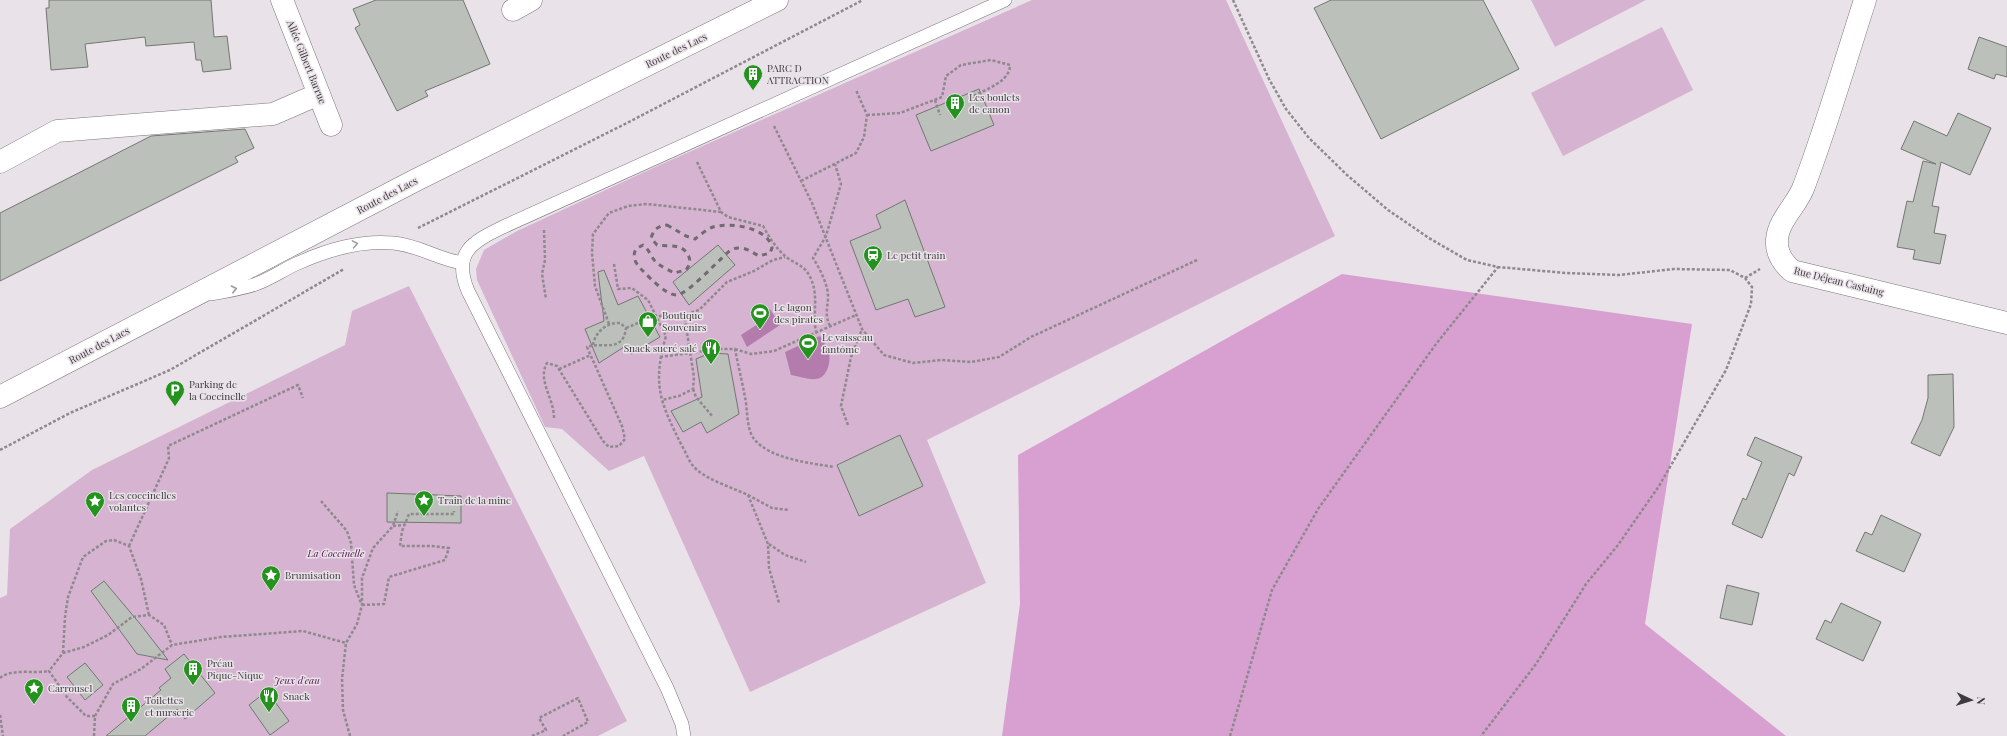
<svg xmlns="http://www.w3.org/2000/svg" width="2007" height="736" viewBox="0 0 2007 736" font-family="'Playfair Display',serif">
<rect width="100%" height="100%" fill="#e9e2e8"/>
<path fill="#d6b3d1" d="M 1032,0 L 1226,0 L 1335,236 L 927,440 L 986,583 L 750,692 L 644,456 L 609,471 L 562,429 L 545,427 L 477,280 L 476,269 L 484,250 L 517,231 L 653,168 Z
M 1531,0 L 1646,0 L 1555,47 Z
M 1662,27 L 1693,90 L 1563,156 L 1531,93 Z
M 409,286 L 627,721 L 598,736 L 0,736 L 0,598 L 7,595 L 10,529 L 92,470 L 345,345 L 352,311 Z"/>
<path fill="#d8a0d1" d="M 1342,274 L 1692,324 L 1645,624 L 1786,736 L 1002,736 L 1020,604 L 1018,455 Z"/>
<path fill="#b37cac" d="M 770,309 L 780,325 L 747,347 L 741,335 L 761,322 L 757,314 Z
M 820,336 C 824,341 827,347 829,353 C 831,362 827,378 816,379 C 809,380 798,376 791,375 L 785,352 Z"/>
<path fill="#bbc1ba" stroke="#727771" d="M 49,0 L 211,0 L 214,37 L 227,36 L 231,69 L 203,72 L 201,60 L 196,60 L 194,42 L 146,46 L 145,37 L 85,44 L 88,67 L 51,70 L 46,8 L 49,8 Z
M 376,0 L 463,0 L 490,64 L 425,91 L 428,96 L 397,111 L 355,28 L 360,25 L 353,9 Z
M 1331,0 L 1483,0 L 1519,69 L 1381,139 L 1314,8 Z
M 1979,37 L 2007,47 L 2007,77 L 1996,74 L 1994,79 L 1968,69 Z
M 979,89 L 994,125 L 931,151 L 916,115 Z
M 1958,113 L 1991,128 L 1970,175 L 1941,162 L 1932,206 L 1939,207 L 1934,233 L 1946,235 L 1940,264 L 1913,259 L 1915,250 L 1897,247 L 1907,201 L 1913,202 L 1923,161 L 1936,164 L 1901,149 L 1914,121 L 1947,136 Z
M 245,129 L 254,148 L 235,157 L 238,162 L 0,281 L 0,213 L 151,136 Z
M 905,200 L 945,307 L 915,317 L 908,299 L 876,310 L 850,241 L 881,228 L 876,215 Z
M 718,245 L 735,265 L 689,305 L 673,282 Z
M 604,270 L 618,305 L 638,296 L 660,337 L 631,354 L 627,345 L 599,363 L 585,329 L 604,321 L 598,272 Z
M 710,353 L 728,354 L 739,414 L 707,433 L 701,422 L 683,432 L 671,411 L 702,397 L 696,359 Z
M 1953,374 L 1954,427 L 1940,456 L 1911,443 L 1922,420 L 1928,398 L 1928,375 Z
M 900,435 L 923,486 L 859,516 L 837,465 Z
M 1755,437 L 1802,457 L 1794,476 L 1789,473 L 1762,538 L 1732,524 L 1743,498 L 1746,500 L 1762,462 L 1747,455 Z
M 387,493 L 461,496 L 461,523 L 387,522 Z
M 1881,515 L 1921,534 L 1904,572 L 1856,551 L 1865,532 L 1872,535 Z
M 104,581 L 141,625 L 168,660 L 137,654 L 91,591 Z
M 1727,585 L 1759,593 L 1752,625 L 1720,618 Z
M 1841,603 L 1881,622 L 1863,661 L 1816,639 L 1825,620 L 1831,623 Z
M 184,654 L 215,693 L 185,719 L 177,709 L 145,736 L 106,736 L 161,690 L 159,688 L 171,678 L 165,669 Z
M 85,663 L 103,685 L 85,700 L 67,677 Z
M 267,691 L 289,721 L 270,735 L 249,705 Z"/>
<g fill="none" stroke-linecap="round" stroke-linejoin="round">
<defs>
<path id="service" d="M 211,294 C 226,291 242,289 256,284 C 270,279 283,270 296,264 C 327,250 359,240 393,243 C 418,245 438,259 462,263
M 684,736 L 682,724 L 667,688 L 468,291 C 452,253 472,242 503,227 L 1005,0"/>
<path id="minor" d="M 282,0 L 331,125
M 1865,0 C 1845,62 1827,125 1804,186 C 1798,204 1778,220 1777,240 C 1776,252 1783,263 1792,271 L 2007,323
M 513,10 L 531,0
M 0,162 L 57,131 L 273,114 L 319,94"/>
<path id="secondary" d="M 0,397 L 414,181 L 777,0"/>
</defs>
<use href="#service" stroke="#7c767b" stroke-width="14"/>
<use href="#minor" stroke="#7c767b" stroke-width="23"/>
<use href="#secondary" stroke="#7c767b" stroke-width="23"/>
<path stroke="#8e898d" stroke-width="2.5" stroke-dasharray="3 2" stroke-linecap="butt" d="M 1233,0 L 1269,79 L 1286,109 L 1309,138 L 1347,175 L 1388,210 L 1429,238 L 1467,260 L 1498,267 L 1566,273 L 1619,275 L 1674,269 L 1730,270 L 1745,278 L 1752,287 L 1751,304 L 1726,370 L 1659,486 L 1618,545 L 1586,584 L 1536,664 L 1481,736
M 935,100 L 940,115
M 867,115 L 900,113 L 942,97 L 946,76 L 961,65 L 991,60 L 1010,65 C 1010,82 986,89 973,96 L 974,102
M 774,126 L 812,203 L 862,329 L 884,355 L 913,363 L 941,360 L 971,362 L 999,357 L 1031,337 L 1197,260
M 697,162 L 721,212 L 728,217 L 763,226 C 769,237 776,248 785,256 C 793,263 804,265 809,275 C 820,295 812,312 816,332
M 801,181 L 856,153 L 864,137 L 867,115 L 856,90
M 418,228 L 627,123 L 863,0
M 544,230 L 545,260 L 542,274 L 546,299
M 614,264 L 618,289 L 632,288 L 648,300 L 666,336 C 652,385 660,402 682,446 C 687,454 689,463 696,469 C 708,480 733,488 748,495 L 768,544 L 769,568 L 779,603
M 1745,278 L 1760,269
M 685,320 L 690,313 L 699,310 L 727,282 L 754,271 L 773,260 L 785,257
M 609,324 L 595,286 L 592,253 L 593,234 L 609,213 L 628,206 L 647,204 L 721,212
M 830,326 C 825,316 827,310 828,299 C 829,286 820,269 813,258 L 826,236 L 841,184 L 835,164
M 626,328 C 649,319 662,310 685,320 L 694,377 L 693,389 L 679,396 L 662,400
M 593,345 C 595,332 607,322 620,323 L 626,328
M 735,349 L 751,354 L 774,351 L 856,315
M 660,357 L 719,349 L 735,349 C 738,365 742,381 745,397 C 748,411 746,428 754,439 C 770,459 810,463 834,467
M 559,369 L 591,355
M 693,389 L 696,397 L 713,417
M 554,418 C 554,398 537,380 547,363 L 557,366 L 603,441 L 609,447 L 619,446 L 625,439 L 622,426 L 587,347 C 602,341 623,354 626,328
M 848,425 L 841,406 L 851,357 L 862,329
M 0,450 L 70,413 L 170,370 L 344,269
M 748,495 L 772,508 L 789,510
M 321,501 L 347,531 L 351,543 L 354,585 L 361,603
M 393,526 L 405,525
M 769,544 L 785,555 L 806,562
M 129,546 L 166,465 L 169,458 L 168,446 L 298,385 L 303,398
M 362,605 L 384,604 L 389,577 L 445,560 L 449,548 L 432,546 L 400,546 L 402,531 L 409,514 L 454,514 L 454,511
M 63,653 L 65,617 L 68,597 L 83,557 L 106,541 L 114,540 L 129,546 L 141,579 L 149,615
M 0,678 C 12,668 34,674 49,671
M 0,715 L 3,736
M 95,716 L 86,716 L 67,697 L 49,671 L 63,653 L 84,647 L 108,635 L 132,617 L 149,615 L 164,625 L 172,645
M 94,736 L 95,716 L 113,684 L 141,669 L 172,645 L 221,637 L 303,631 L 346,643
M 350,736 L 343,710 L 342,679 L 346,643 L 357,624 L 362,605 L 362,578 L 373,548 L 393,526 L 398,511
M 532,736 L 546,730 L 539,718 L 578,698 L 588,722 L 563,736
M 1230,736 L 1272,590 L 1318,509 L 1436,344 L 1498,267"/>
<use href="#service" stroke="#fff" stroke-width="13"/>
<use href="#minor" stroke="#fff" stroke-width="22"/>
<use href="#secondary" stroke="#fff" stroke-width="22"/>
<path stroke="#6f6b6f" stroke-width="3" stroke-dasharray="5 5" stroke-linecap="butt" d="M 667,225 L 686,236 L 695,239 C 700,235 707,229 713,227 C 730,222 768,227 772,248 L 770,253 L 759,256 C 753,253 747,248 740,248 C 732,247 727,253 722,258 C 714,265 687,294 677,295 C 666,295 651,279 643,271 C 637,265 631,258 636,249 L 643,245 C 650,250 651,258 657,263 C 662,267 669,270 674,273 L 686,270 C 690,265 691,260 688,255 C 682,243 669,247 657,245 L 651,238 C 654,229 658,226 667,225 Z"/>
</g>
<defs><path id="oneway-chevron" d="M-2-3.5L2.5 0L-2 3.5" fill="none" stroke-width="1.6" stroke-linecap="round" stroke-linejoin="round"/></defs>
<g stroke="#9e9d9e">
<use href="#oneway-chevron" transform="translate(355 244) rotate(-10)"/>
<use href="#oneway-chevron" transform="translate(234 289) rotate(-13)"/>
</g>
<defs>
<symbol id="building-pin" viewBox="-11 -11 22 30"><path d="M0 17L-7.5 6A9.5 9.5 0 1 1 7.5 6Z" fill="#24931e" stroke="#e9e2e8"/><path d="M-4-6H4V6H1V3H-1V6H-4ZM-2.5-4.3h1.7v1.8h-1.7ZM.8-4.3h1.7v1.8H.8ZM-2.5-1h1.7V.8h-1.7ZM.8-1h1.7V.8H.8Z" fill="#fff"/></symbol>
<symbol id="station-pin" viewBox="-11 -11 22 30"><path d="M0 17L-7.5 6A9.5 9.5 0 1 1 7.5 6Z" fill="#24931e" stroke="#e9e2e8"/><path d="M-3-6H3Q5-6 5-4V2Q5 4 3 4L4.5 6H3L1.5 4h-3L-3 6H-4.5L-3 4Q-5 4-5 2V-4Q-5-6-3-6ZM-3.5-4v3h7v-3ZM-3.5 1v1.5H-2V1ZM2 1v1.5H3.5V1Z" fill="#fff"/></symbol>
<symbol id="stadium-pin" viewBox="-11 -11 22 30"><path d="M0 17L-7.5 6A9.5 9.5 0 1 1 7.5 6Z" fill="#24931e" stroke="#e9e2e8"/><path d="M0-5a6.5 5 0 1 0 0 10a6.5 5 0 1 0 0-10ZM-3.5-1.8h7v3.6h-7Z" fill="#fff"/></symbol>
<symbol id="shop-pin" viewBox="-11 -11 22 30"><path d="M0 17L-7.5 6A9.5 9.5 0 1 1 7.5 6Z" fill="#24931e" stroke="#e9e2e8"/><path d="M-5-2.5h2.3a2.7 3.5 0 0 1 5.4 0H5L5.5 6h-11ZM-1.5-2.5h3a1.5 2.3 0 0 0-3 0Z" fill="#fff"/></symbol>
<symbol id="restaurant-pin" viewBox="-11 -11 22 30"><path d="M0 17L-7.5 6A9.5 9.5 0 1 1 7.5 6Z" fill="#24931e" stroke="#e9e2e8"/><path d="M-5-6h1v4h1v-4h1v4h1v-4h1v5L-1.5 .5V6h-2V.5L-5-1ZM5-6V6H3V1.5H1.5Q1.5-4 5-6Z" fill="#fff"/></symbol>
<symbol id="parking-pin" viewBox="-11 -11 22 30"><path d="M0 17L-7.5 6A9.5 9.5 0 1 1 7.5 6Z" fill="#24931e" stroke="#e9e2e8"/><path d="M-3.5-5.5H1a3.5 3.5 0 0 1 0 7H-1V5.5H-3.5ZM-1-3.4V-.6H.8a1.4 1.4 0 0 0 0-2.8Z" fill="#fff"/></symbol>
<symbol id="sight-pin" viewBox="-11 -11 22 30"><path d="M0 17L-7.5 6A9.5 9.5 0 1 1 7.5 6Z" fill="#24931e" stroke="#e9e2e8"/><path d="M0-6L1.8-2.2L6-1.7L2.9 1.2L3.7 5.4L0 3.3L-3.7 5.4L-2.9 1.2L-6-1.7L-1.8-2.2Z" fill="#fff"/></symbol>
</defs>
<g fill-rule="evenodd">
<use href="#building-pin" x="742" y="63" width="22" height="30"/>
<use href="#building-pin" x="944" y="92" width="22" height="30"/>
<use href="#station-pin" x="862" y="244" width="22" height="30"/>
<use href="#stadium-pin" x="749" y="302" width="22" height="30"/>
<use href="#shop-pin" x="637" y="310" width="22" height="30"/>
<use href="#stadium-pin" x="797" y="332" width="22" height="30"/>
<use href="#restaurant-pin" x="700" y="337" width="22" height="30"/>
<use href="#parking-pin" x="164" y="379" width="22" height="30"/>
<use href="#sight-pin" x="413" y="489" width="22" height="30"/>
<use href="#sight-pin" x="84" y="490" width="22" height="30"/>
<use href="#sight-pin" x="260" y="564" width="22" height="30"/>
<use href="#building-pin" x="182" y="658" width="22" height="30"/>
<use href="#sight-pin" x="23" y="677" width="22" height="30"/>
<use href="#restaurant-pin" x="258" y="685" width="22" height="30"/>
<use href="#building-pin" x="120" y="695" width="22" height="30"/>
</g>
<g text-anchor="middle" stroke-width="3" stroke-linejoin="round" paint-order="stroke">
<g font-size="10" fill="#3e3b3e" stroke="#e9e2e8">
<text transform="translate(676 50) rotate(-26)" y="4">Route des Lacs</text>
<text transform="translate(307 62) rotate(68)" y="4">Allée Gilbert Barrue</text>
<text transform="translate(387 195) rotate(-28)" y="4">Route des Lacs</text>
<text transform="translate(1839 281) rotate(14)" y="4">Rue Déjean Castaing</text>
<text transform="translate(99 345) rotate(-28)" y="4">Route des Lacs</text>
</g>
<g font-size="10" fill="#3e3b3e" stroke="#e9e2e8" text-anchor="start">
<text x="767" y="72">PARC D<tspan x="767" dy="12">ATTRACTION</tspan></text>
<text x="969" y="101">Les boulets<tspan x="969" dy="12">de canon</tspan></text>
<text x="887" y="259">Le petit train</text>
<text x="774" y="311">Le lagon<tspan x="774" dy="12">des pirates</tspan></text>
<text x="662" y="319">Boutique<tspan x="662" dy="12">Souvenirs</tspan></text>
<text x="822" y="341">Le vaisseau<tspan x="822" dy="12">fantôme</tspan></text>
<text x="697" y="352" text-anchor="end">Snack sucré salé</text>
<text x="189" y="388">Parking de<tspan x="189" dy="12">la Coccinelle</tspan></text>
<text x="109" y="499">Les coccinelles<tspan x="109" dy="12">volantes</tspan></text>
<text x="438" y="504">Train de la mine</text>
<text x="285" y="579">Brumisation</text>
<text x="207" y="667">Préau<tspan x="207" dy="12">Pique-Nique</tspan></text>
<text x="48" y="692">Carrousel</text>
<text x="283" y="700">Snack</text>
<text x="145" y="704">Toilettes<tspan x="145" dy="12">et nurserie</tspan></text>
</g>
<g font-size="10" font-style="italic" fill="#551251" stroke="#e9e2e8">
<text x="336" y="557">La Coccinelle</text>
<text x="297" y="684">Jeux d'eau</text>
</g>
</g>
<g transform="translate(1971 700) rotate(94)" stroke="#e9e2e8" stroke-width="3" paint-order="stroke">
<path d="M0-3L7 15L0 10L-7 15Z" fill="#3e3b3e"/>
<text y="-6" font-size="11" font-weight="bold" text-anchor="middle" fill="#3e3b3e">N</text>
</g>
</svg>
